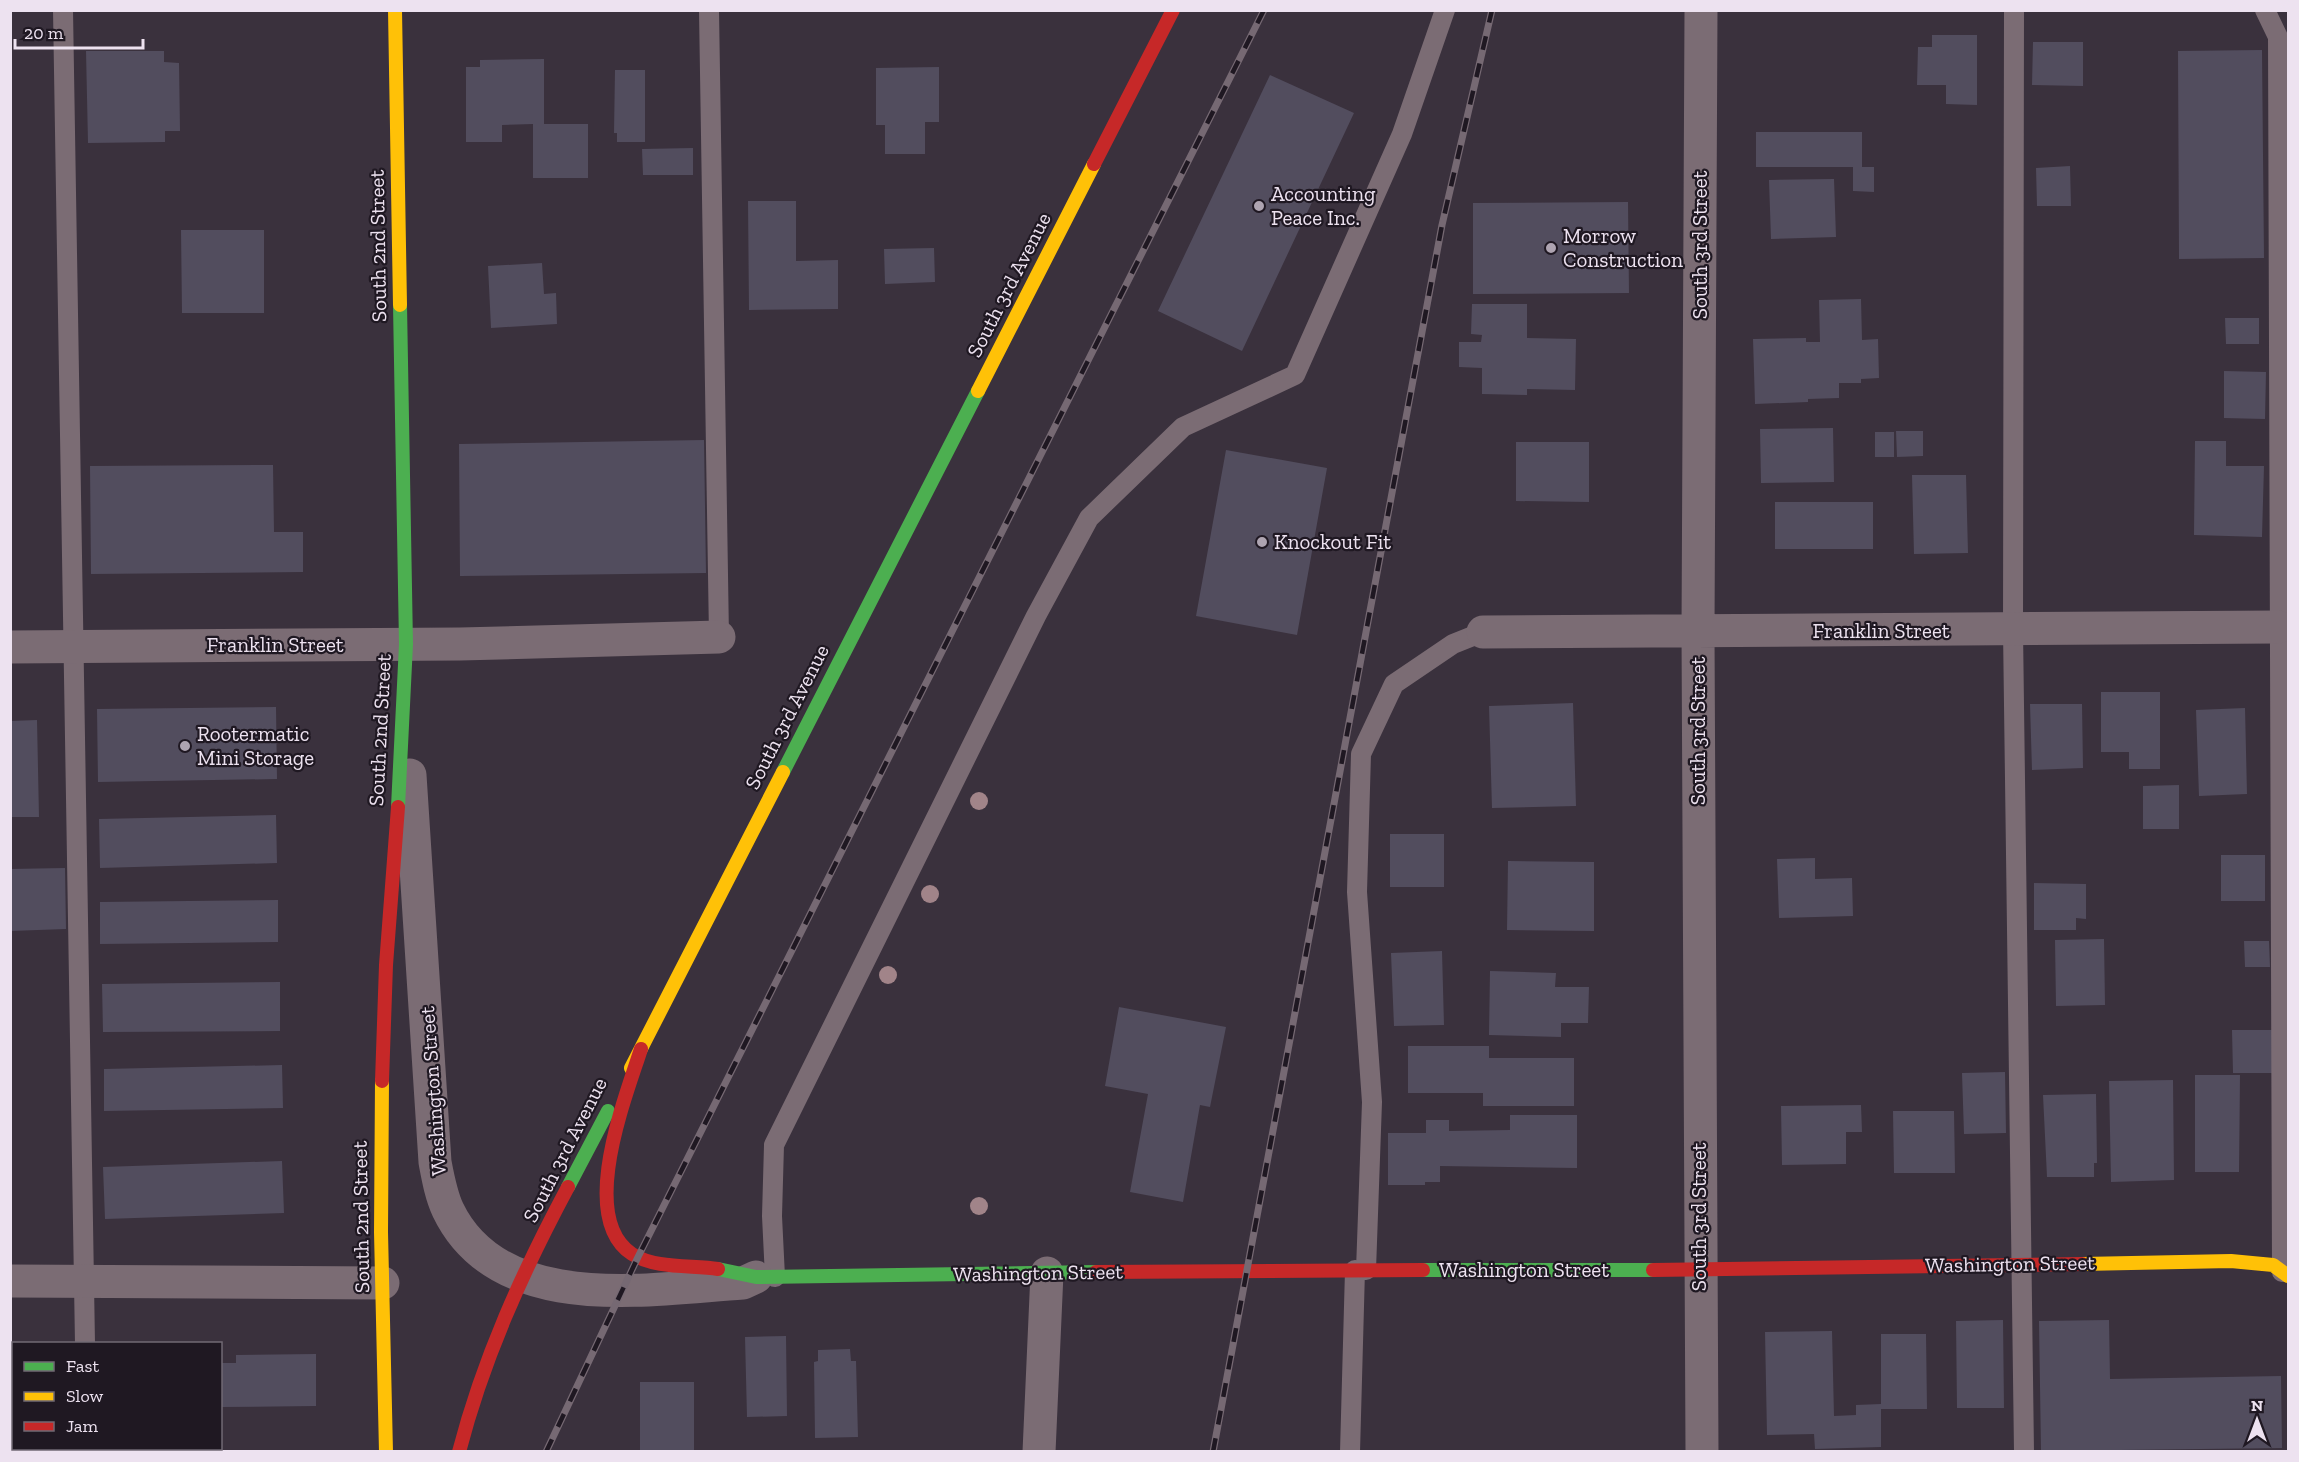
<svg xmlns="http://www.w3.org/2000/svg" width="2299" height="1462" viewBox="0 0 2299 1462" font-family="'Zilla Slab',serif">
<rect width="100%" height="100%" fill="#3a313d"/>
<path fill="#524d5e" d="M 1932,35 L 1977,35 L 1977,105 L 1946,104 L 1946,85 L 1917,85 L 1918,47 L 1932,47 Z
M 2033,42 L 2083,42 L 2083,86 L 2032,85 Z
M 2262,50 L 2264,258 L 2179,259 L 2178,51 Z
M 86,51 L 164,51 L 164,62 L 179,63 L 180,131 L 165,131 L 165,142 L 88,143 Z
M 544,59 L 544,124 L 588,124 L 588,178 L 533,178 L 533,124 L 502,125 L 502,142 L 466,142 L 466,67 L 480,67 L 480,60 Z
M 939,67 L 939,122 L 925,122 L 925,154 L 885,154 L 885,125 L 876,125 L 876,68 Z
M 615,70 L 645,70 L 645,142 L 617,142 L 617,133 L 614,133 Z
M 1270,75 L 1354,113 L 1242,351 L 1158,311 Z
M 1756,132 L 1862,132 L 1862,167 L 1874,167 L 1874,192 L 1853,191 L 1853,167 L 1756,167 Z
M 693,148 L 693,175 L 643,175 L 642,149 Z
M 2070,166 L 2071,206 L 2037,206 L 2036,168 Z
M 1834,179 L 1836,237 L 1771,239 L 1769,180 Z
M 748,201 L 796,201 L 796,261 L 838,260 L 838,309 L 749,310 Z
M 1628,202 L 1629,293 L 1473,294 L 1473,203 Z
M 181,230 L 264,230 L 264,313 L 182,313 Z
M 934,248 L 935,282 L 885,284 L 884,249 Z
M 542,263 L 544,294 L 556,293 L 557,324 L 491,328 L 488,266 Z
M 1861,299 L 1862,340 L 1878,339 L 1879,378 L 1861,379 L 1861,383 L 1839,383 L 1839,398 L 1808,399 L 1808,402 L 1755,404 L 1753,339 L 1806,338 L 1806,342 L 1820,342 L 1819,300 Z
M 1472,304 L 1527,304 L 1527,338 L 1576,339 L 1575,390 L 1527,389 L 1527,395 L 1482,394 L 1482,368 L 1459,367 L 1459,342 L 1481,342 L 1482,335 L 1471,334 Z
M 2225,318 L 2259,318 L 2259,344 L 2226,344 Z
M 2224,371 L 2266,372 L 2265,419 L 2224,418 Z
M 1833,428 L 1834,482 L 1761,483 L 1760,429 Z
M 1896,431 L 1923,431 L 1923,456 L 1897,457 Z
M 1875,432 L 1894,432 L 1894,457 L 1875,457 Z
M 704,440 L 706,573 L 460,576 L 459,444 Z
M 2195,441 L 2226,441 L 2226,466 L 2264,466 L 2262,537 L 2194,535 Z
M 1516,442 L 1589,442 L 1589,502 L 1516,501 Z
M 1226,450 L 1327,468 L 1297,635 L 1196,616 Z
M 273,465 L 274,532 L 303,532 L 303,572 L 91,574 L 90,466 Z
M 1912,475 L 1966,475 L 1968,553 L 1914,554 Z
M 1775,502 L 1873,502 L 1873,549 L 1775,549 Z
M 2101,692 L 2160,692 L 2160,769 L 2129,769 L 2129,752 L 2101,752 Z
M 1573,703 L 1576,806 L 1492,808 L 1489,706 Z
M 2030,704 L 2082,704 L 2083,768 L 2032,770 Z
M 276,707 L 277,779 L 98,782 L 97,709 Z
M 2245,708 L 2247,794 L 2199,796 L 2196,710 Z
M 37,720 L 39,817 L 10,817 L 10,721 Z
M 2179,785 L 2179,829 L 2143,829 L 2143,786 Z
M 276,815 L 277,863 L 100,868 L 99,819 Z
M 1390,834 L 1444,834 L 1444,887 L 1390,887 Z
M 2221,855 L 2265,855 L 2265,901 L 2221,901 Z
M 1815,858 L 1815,879 L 1852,878 L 1853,916 L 1779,918 L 1777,859 Z
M 1508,861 L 1594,862 L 1594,931 L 1507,930 Z
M 65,868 L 66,929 L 10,931 L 10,869 Z
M 2034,883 L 2086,884 L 2086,919 L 2076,918 L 2076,930 L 2034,930 Z
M 278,900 L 278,942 L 100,944 L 100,902 Z
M 2104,939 L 2105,1005 L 2056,1006 L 2055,940 Z
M 2244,941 L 2269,941 L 2270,967 L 2245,967 Z
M 1442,951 L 1444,1025 L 1394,1026 L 1391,953 Z
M 1490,971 L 1556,973 L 1555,987 L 1589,987 L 1588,1023 L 1561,1023 L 1561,1037 L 1489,1035 Z
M 280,982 L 280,1031 L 103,1032 L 102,984 Z
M 1119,1007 L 1226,1027 L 1210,1107 L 1200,1105 L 1183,1202 L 1130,1192 L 1148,1094 L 1105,1086 Z
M 2232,1030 L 2275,1030 L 2275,1073 L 2233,1073 Z
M 1408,1046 L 1489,1046 L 1489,1058 L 1574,1058 L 1574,1106 L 1483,1106 L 1483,1093 L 1408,1093 Z
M 282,1065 L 283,1108 L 104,1111 L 104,1069 Z
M 2005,1072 L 2006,1133 L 1964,1134 L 1962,1073 Z
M 2195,1075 L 2240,1075 L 2239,1172 L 2195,1172 Z
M 2173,1080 L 2174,1180 L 2111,1182 L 2109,1081 Z
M 2096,1094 L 2097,1163 L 2094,1163 L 2094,1177 L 2047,1177 L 2043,1095 Z
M 1861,1105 L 1862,1132 L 1846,1132 L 1846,1164 L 1782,1165 L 1781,1106 Z
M 1893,1111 L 1954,1111 L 1955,1173 L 1894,1173 Z
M 1510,1115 L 1577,1115 L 1577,1168 L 1440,1166 L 1440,1182 L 1425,1182 L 1425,1185 L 1388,1185 L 1388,1133 L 1426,1133 L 1426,1120 L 1449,1120 L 1449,1131 L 1510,1130 Z
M 282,1161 L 284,1213 L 105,1219 L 103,1167 Z
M 2003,1320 L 2004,1408 L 1957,1408 L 1956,1321 Z
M 2109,1320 L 2110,1379 L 2281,1376 L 2282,1448 L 2041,1451 L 2039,1321 Z
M 1832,1331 L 1834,1416 L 1856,1415 L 1856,1405 L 1881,1404 L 1881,1334 L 1926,1334 L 1927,1409 L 1881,1409 L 1881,1447 L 1815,1449 L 1814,1434 L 1767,1435 L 1765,1332 Z
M 786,1336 L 787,1416 L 747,1417 L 745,1337 Z
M 850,1349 L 851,1361 L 856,1361 L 858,1437 L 815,1438 L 814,1362 L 818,1361 L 818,1350 Z
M 10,1351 L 14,1351 L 14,1420 L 10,1420 Z
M 316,1354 L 316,1406 L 220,1407 L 220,1363 L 236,1363 L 236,1355 Z
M 640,1382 L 694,1382 L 694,1452 L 640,1452 Z"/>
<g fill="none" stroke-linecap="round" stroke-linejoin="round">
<path stroke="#7b6c74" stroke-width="20" d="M 63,10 L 85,1344
M 709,10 L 719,637
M 2014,10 L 2013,630 L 2024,1452
M 2265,10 L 2278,37 L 2282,1272
M 1366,1270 L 1372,1102 L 1357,892 L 1361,754 L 1394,684 L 1453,644 L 1483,632
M 775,1277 L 772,1216 L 774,1145 L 1036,616 L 1089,518 L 1183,427 L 1295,375 L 1402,134 L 1445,10
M 84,1452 L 84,1448
M 1350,1452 L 1355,1270"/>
<path stroke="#7b6c74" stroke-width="33" d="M 1701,10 L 1698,632 L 1702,1452
M 1483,632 L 2278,627
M 10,647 L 460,644 L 719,637
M 410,775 L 435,1162 C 438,1178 441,1195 448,1210 C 499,1316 648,1289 743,1283 L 756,1277
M 10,1281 L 383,1283
M 1039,1452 L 1047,1273"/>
<path stroke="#4caf50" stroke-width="14" d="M 783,772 L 978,391
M 398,807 L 406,644 L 400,305
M 568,1187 L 608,1111
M 718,1269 L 756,1277 L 1096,1272
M 1423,1270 L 1653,1270"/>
<path stroke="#ffc107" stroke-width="14" d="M 395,10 L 400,305
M 978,391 L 1094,164
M 631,1068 L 783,772
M 382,1081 L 381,1232 L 386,1452
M 2082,1264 L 2231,1261 L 2273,1265 L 2288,1276"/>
<path stroke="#c62828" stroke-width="14" d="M 1094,164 L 1173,10
M 641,1049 C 626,1096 577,1218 632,1254 C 655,1269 692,1265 718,1269
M 382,1081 L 386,965 L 398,807
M 1653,1270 L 2082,1264
M 1096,1272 L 1423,1270
M 459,1452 C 483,1359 522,1273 568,1187"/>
<defs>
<path id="rail" d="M 546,1452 L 638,1257 L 1264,10
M 1213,1452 L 1442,225 L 1492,10"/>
</defs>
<use href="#rail" stroke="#766973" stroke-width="7"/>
<use href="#rail" stroke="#1f1822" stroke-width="4.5" stroke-dasharray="14" stroke-linecap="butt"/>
</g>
<g fill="#a18489">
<circle cx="979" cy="801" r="9"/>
<circle cx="930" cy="894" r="9"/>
<circle cx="888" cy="975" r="9"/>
<circle cx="979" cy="1206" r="9"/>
</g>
<g fill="#aea4b1" stroke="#1f1822" stroke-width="2">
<circle cx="1259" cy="206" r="6"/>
<circle cx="1551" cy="248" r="6"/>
<circle cx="1262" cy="542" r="6"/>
<circle cx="185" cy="746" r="6"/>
</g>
<g text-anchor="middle" stroke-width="4.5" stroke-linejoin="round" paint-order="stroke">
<g font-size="21" fill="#ede2f0" stroke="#1f1822" text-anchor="start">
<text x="1271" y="201">Accounting<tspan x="1271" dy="24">Peace Inc.</tspan></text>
<text x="1563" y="243">Morrow<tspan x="1563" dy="24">Construction</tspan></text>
<text x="1274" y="549">Knockout Fit</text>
<text x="197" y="741">Rootermatic<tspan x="197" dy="24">Mini Storage</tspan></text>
</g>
<g font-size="21" fill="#ede2f0" stroke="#1f1822">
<text transform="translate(1700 245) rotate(-90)" y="7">South 3rd Street</text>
<text transform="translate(378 246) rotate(-91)" y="7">South 2nd Street</text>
<text transform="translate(1009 285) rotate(-63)" y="7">South 3rd Avenue</text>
<text x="1881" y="638">Franklin Street</text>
<text x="275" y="652">Franklin Street</text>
<text transform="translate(787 717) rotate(-63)" y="7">South 3rd Avenue</text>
<text transform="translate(380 730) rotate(-87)" y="7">South 2nd Street</text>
<text transform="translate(1698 731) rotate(-90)" y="7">South 3rd Street</text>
<text transform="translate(433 1091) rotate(-94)" y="7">Washington Street</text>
<text transform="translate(565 1150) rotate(-63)" y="7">South 3rd Avenue</text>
<text transform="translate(361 1217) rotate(-91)" y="7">South 2nd Street</text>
<text transform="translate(1699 1217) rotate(-90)" y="7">South 3rd Street</text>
<text transform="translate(2010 1264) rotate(-1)" y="7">Washington Street</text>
<text x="1524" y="1277">Washington Street</text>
<text transform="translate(1038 1273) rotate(-1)" y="7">Washington Street</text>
</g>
</g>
<rect width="2299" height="1462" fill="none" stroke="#ede2f0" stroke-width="24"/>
<rect x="12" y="1342" width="210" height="108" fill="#1f1822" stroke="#716974" stroke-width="1.5"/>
<rect x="24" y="1362" width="30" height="9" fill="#4caf50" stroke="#716974" stroke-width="1.5"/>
<text x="66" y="1372" font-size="18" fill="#ede2f0">Fast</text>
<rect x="24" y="1392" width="30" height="9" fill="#ffc107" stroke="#716974" stroke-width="1.5"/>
<text x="66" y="1402" font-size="18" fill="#ede2f0">Slow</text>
<rect x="24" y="1422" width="30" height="9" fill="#c62828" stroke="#716974" stroke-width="1.5"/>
<text x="66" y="1432" font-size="18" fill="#ede2f0">Jam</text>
<g transform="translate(2257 1420)" stroke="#1f1822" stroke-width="4.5" paint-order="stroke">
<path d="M0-4.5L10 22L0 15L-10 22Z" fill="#ede2f0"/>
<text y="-9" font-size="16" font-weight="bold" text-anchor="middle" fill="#ede2f0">N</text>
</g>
<path d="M15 39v9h128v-9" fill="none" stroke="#ede2f0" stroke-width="3"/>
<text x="24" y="39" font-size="18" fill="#ede2f0" stroke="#1f1822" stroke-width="4.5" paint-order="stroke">20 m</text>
</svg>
